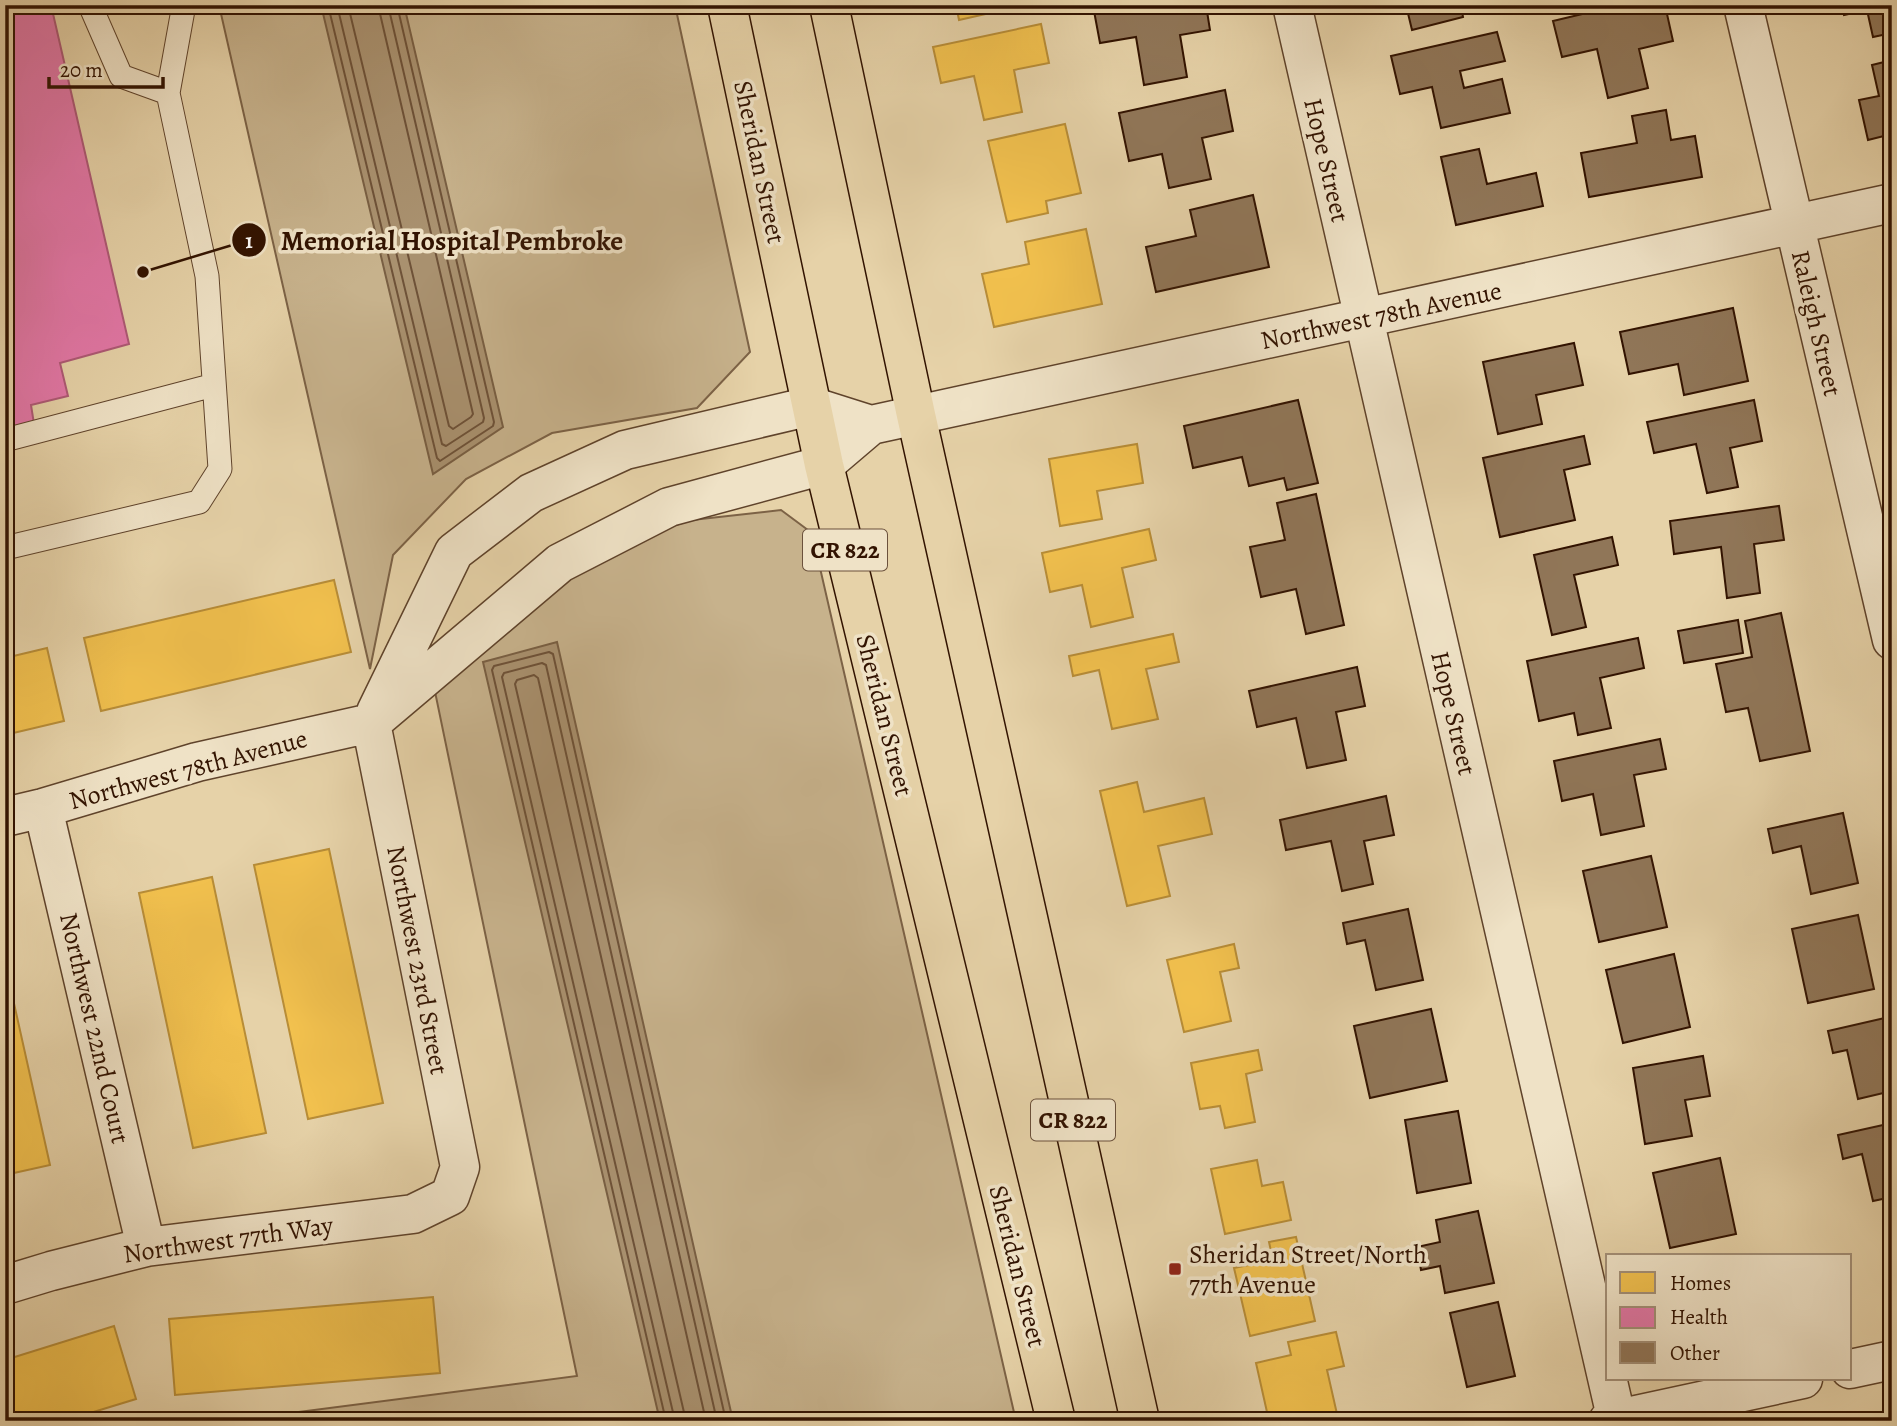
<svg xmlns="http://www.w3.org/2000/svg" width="1897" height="1426" viewBox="0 0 1897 1426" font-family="Alegreya,serif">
<rect width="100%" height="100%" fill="#e6d2a8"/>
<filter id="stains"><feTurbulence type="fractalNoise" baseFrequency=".00286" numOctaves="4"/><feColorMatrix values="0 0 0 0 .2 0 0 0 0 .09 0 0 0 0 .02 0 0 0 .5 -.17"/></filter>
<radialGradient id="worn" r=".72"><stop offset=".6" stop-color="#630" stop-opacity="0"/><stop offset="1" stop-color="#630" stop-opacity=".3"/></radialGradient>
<path fill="#c7b28c" stroke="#7c6246" stroke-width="2" d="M 219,5 L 675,5 L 750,352 L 697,408 L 552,433 L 466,479 L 393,555 L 370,669 Z
M 781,510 L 812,533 L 1016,1421 L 228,1421 L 577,1376 L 434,687 L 551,587 L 623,541 L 692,520 Z"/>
<path fill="#a9916f" stroke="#795f43" stroke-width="2" d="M 321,5 L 404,5 L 503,427 L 433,474 Z
M 557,642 L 733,1421 L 660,1421 L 483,662 Z"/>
<path fill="#f2c14e" stroke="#b88d37" stroke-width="2" d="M 956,5 L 998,5 L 999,11 L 959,20 Z
M 1041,24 L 1049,63 L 1014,70 L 1022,112 L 984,120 L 974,76 L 941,83 L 933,47 Z
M 1065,124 L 1081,193 L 1046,201 L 1048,213 L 1007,222 L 988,141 Z
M 1086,229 L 1102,304 L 994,327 L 982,274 L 1029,264 L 1025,242 Z
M 1137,444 L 1143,483 L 1097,491 L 1102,519 L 1060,526 L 1049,459 Z
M 1149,529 L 1156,560 L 1122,568 L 1133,617 L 1091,627 L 1082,585 L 1050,592 L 1042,553 Z
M 334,580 L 351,652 L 101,711 L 84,638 Z
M 1173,634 L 1179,662 L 1146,669 L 1158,719 L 1112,729 L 1099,670 L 1073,676 L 1069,656 Z
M 47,648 L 64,721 L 5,735 L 5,658 Z
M 1137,782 L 1144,812 L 1204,798 L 1212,834 L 1158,846 L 1170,896 L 1127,906 L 1100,791 Z
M 329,849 L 383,1103 L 308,1119 L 254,865 Z
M 212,877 L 266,1133 L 193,1148 L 139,893 Z
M 1234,944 L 1239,968 L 1220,972 L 1231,1021 L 1184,1032 L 1167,960 Z
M 5,963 L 50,1165 L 5,1175 Z
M 1258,1050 L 1262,1070 L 1246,1074 L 1255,1122 L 1225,1128 L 1220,1106 L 1200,1109 L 1191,1063 Z
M 1257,1160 L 1262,1186 L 1283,1182 L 1291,1220 L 1225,1234 L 1211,1169 Z
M 1296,1237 L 1315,1321 L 1250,1336 L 1234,1268 L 1273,1260 L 1269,1242 Z
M 433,1297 L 440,1373 L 175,1395 L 169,1319 Z
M 114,1326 L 136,1399 L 64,1421 L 5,1421 L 5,1360 Z
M 1336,1332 L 1344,1366 L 1327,1370 L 1337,1414 L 1308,1421 L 1269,1421 L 1256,1363 L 1291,1355 L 1288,1342 Z"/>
<path fill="#e377a8" stroke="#ae5976" stroke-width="2" d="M 5,5 L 51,5 L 129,344 L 60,363 L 68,396 L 31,405 L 34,424 L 5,431 Z"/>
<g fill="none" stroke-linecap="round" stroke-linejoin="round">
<path stroke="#6e5238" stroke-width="2" d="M 328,5 L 437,458 L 440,461 L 493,426 L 494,422 L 397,5
M 337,5 L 442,444 L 446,446 L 483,422 L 484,418 L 388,5
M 348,5 L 449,426 L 453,429 L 471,417 L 473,414 L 378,5
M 666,1421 L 492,670 L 494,666 L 549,652 L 553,654 L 726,1421
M 675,1421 L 502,677 L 504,673 L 542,663 L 546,665 L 717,1421
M 686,1421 L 515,684 L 517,680 L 534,675 L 538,678 L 706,1421"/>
</g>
<path fill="#907658" stroke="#321301" stroke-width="2" d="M 1125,5 L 1206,5 L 1210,30 L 1180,35 L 1187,77 L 1144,85 L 1136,37 L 1100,43 L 1094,11 Z
M 1406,5 L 1461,5 L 1463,17 L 1412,30 Z
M 1620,5 L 1665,5 L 1673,41 L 1639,49 L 1648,88 L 1608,98 L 1597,49 L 1562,57 L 1553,21 Z
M 1842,5 L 1892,5 L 1892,33 L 1873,37 L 1867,10 L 1844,15 Z
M 1497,32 L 1505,61 L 1460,71 L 1464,88 L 1502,79 L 1510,113 L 1441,128 L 1432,87 L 1400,94 L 1391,56 Z
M 1892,60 L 1892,134 L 1868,140 L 1859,100 L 1879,96 L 1872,65 Z
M 1225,90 L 1233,131 L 1202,138 L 1211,179 L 1169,188 L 1162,154 L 1129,161 L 1119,113 Z
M 1666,110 L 1671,140 L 1695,136 L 1702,177 L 1589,197 L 1581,153 L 1637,143 L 1632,116 Z
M 1479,149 L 1487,184 L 1536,173 L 1543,206 L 1456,225 L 1441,157 Z
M 1253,195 L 1269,267 L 1156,292 L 1146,247 L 1196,236 L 1190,210 Z
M 1733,308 L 1748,381 L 1684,395 L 1678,364 L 1629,374 L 1620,332 Z
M 1574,343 L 1583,385 L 1536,395 L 1542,424 L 1498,434 L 1483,362 Z
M 1298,400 L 1318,483 L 1287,490 L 1284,478 L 1249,486 L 1242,457 L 1193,468 L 1184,426 Z
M 1754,400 L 1762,441 L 1730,448 L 1738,487 L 1707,493 L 1696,444 L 1654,453 L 1647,422 Z
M 1584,436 L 1590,464 L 1564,470 L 1575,520 L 1500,537 L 1483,458 Z
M 1316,494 L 1344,625 L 1306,634 L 1296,589 L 1261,597 L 1250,547 L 1285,540 L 1277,503 Z
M 1779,506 L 1784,540 L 1754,544 L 1760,593 L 1727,598 L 1721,547 L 1674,554 L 1670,521 Z
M 1612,537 L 1618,565 L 1574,575 L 1586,627 L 1552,635 L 1534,555 Z
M 1781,613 L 1810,751 L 1760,761 L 1748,708 L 1726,712 L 1716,664 L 1752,657 L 1745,621 Z
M 1738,620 L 1743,653 L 1684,663 L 1678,631 Z
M 1638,638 L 1644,668 L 1600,678 L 1611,728 L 1578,735 L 1574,713 L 1539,721 L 1527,661 Z
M 1357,667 L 1365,706 L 1336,712 L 1346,760 L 1307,768 L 1296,718 L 1257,727 L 1249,691 Z
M 1660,739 L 1666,769 L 1634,775 L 1644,826 L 1601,835 L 1593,794 L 1562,801 L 1554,761 Z
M 1386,796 L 1394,835 L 1364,841 L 1373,884 L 1342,891 L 1331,841 L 1286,850 L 1280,820 Z
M 1843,813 L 1858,883 L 1811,894 L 1801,846 L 1773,853 L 1768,829 Z
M 1651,856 L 1667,927 L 1599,942 L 1583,871 Z
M 1408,909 L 1423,980 L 1376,990 L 1365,940 L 1347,944 L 1343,923 Z
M 1858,915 L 1874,989 L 1808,1003 L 1792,929 Z
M 1674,954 L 1690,1027 L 1623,1043 L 1606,970 Z
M 1431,1009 L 1447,1081 L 1370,1098 L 1354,1026 Z
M 1889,1017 L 1892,1030 L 1892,1091 L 1858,1099 L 1847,1050 L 1833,1053 L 1828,1031 Z
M 1703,1056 L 1710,1096 L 1685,1100 L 1692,1136 L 1645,1144 L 1633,1068 Z
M 1458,1111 L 1471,1183 L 1417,1193 L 1405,1120 Z
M 1892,1123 L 1892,1197 L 1873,1201 L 1862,1154 L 1843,1159 L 1838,1135 Z
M 1720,1158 L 1736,1234 L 1670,1248 L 1653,1173 Z
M 1478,1211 L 1494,1283 L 1445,1293 L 1440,1266 L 1421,1270 L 1417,1247 L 1440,1242 L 1436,1220 Z
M 1498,1302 L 1515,1376 L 1467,1387 L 1450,1313 Z"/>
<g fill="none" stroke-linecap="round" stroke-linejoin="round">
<defs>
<path id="lane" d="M 90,5 L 121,76 L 168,93
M 5,440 L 214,385
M 5,548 L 199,502 L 220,469 L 207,276 L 168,93 L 183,10 L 182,5"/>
<path id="street" d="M 1292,5 L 1617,1421
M 1743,5 L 1892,640
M 376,712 L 454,552 L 531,493 L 625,450 L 811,406 L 871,425
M 43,808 L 146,1247
M 5,817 L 43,808 L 197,762 L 371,723 L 560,563 L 669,507 L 824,465 L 871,425 L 1892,203
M 5,1285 L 51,1271 L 146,1247 L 413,1214 L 450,1196 L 460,1167 L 371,723
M 1850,1369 L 1892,1360
M 1608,1421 L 1803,1379"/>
<path id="primary" d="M 727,5 L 824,465 L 1056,1421
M 829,5 L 916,415 L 1140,1421"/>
</defs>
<use href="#lane" stroke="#5f432b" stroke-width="25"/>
<use href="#street" stroke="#5f432b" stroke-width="41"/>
<use href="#primary" stroke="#321301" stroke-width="41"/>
<use href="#lane" stroke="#efe2c6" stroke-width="23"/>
<use href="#street" stroke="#efe2c6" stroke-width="38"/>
<use href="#primary" stroke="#e6d2a8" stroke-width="38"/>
</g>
<rect fill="#8f2418" stroke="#efe2c6" stroke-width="2.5" x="1168" y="1262" width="14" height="14" rx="3.5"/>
<g text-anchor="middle" stroke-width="7" stroke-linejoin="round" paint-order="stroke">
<g fill="#efe2c6" stroke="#6b513c" stroke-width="2">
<rect x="803" y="529.5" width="84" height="41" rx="5"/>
<rect x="1031" y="1099.5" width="84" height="41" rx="5"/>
</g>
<g font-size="24" font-weight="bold" fill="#321301">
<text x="845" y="558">CR 822</text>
<text x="1073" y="1128">CR 822</text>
</g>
<g font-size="26" fill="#321301" stroke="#efe2c6">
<text transform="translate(1327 160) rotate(77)" y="9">Hope Street</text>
<text transform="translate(760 162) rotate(78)" y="9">Sheridan Street</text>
<text transform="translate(1381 315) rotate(-12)" y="9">Northwest 78th Avenue</text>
<text transform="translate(1817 323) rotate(77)" y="9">Raleigh Street</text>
<text transform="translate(1454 713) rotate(77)" y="9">Hope Street</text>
<text transform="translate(885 715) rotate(76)" y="9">Sheridan Street</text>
<text transform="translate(188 769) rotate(-15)" y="9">Northwest 78th Avenue</text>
<text transform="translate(418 960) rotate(79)" y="9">Northwest 23rd Street</text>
<text transform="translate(95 1028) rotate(77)" y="9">Northwest 22nd Court</text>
<text transform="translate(228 1239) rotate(-8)" y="9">Northwest 77th Way</text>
<text transform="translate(1018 1266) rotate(76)" y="9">Sheridan Street</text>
</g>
<g font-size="26" fill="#321301" stroke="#efe2c6" text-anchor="start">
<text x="1189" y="1263">Sheridan Street/North<tspan x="1189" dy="30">77th Avenue</tspan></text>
</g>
</g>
<path fill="none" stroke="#321301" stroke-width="2.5" d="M143 272L249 240"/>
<g fill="#321301" stroke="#efe2c6" stroke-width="2.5">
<circle cx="143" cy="272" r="7"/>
<circle cx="249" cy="240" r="18"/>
</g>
<g font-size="21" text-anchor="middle" font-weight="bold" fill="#fff">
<text x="249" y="248">1</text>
</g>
<g font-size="28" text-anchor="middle" font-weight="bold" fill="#321301" stroke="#efe2c6" stroke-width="7" stroke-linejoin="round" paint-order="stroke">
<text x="452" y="250">Memorial Hospital Pembroke</text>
</g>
<rect width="1897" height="1426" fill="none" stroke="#e6d2a8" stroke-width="28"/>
<rect x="7" y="7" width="1883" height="1412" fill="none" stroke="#321301" stroke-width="3.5"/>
<rect x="14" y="14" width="1869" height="1398" fill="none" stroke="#321301" stroke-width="2"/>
<rect x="1606" y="1254" width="245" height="126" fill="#efe2c6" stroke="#a38f77" stroke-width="2"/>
<rect x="1620" y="1272" width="35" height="21" fill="#f2c14e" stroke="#a38f77" stroke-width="2"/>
<text x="1670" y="1290" font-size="21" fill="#321301">Homes</text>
<rect x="1620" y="1307" width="35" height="21" fill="#e377a8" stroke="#a38f77" stroke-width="2"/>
<text x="1670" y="1324" font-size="21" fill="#321301">Health</text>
<rect x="1620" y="1342" width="35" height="21" fill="#907658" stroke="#a38f77" stroke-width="2"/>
<text x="1670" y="1360" font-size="21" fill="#321301">Other</text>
<path d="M49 77v10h114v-10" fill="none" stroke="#321301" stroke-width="3.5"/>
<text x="60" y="77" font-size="21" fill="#321301" stroke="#efe2c6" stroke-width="5" paint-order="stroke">20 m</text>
<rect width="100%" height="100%" filter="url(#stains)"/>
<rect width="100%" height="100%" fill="url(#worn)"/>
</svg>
